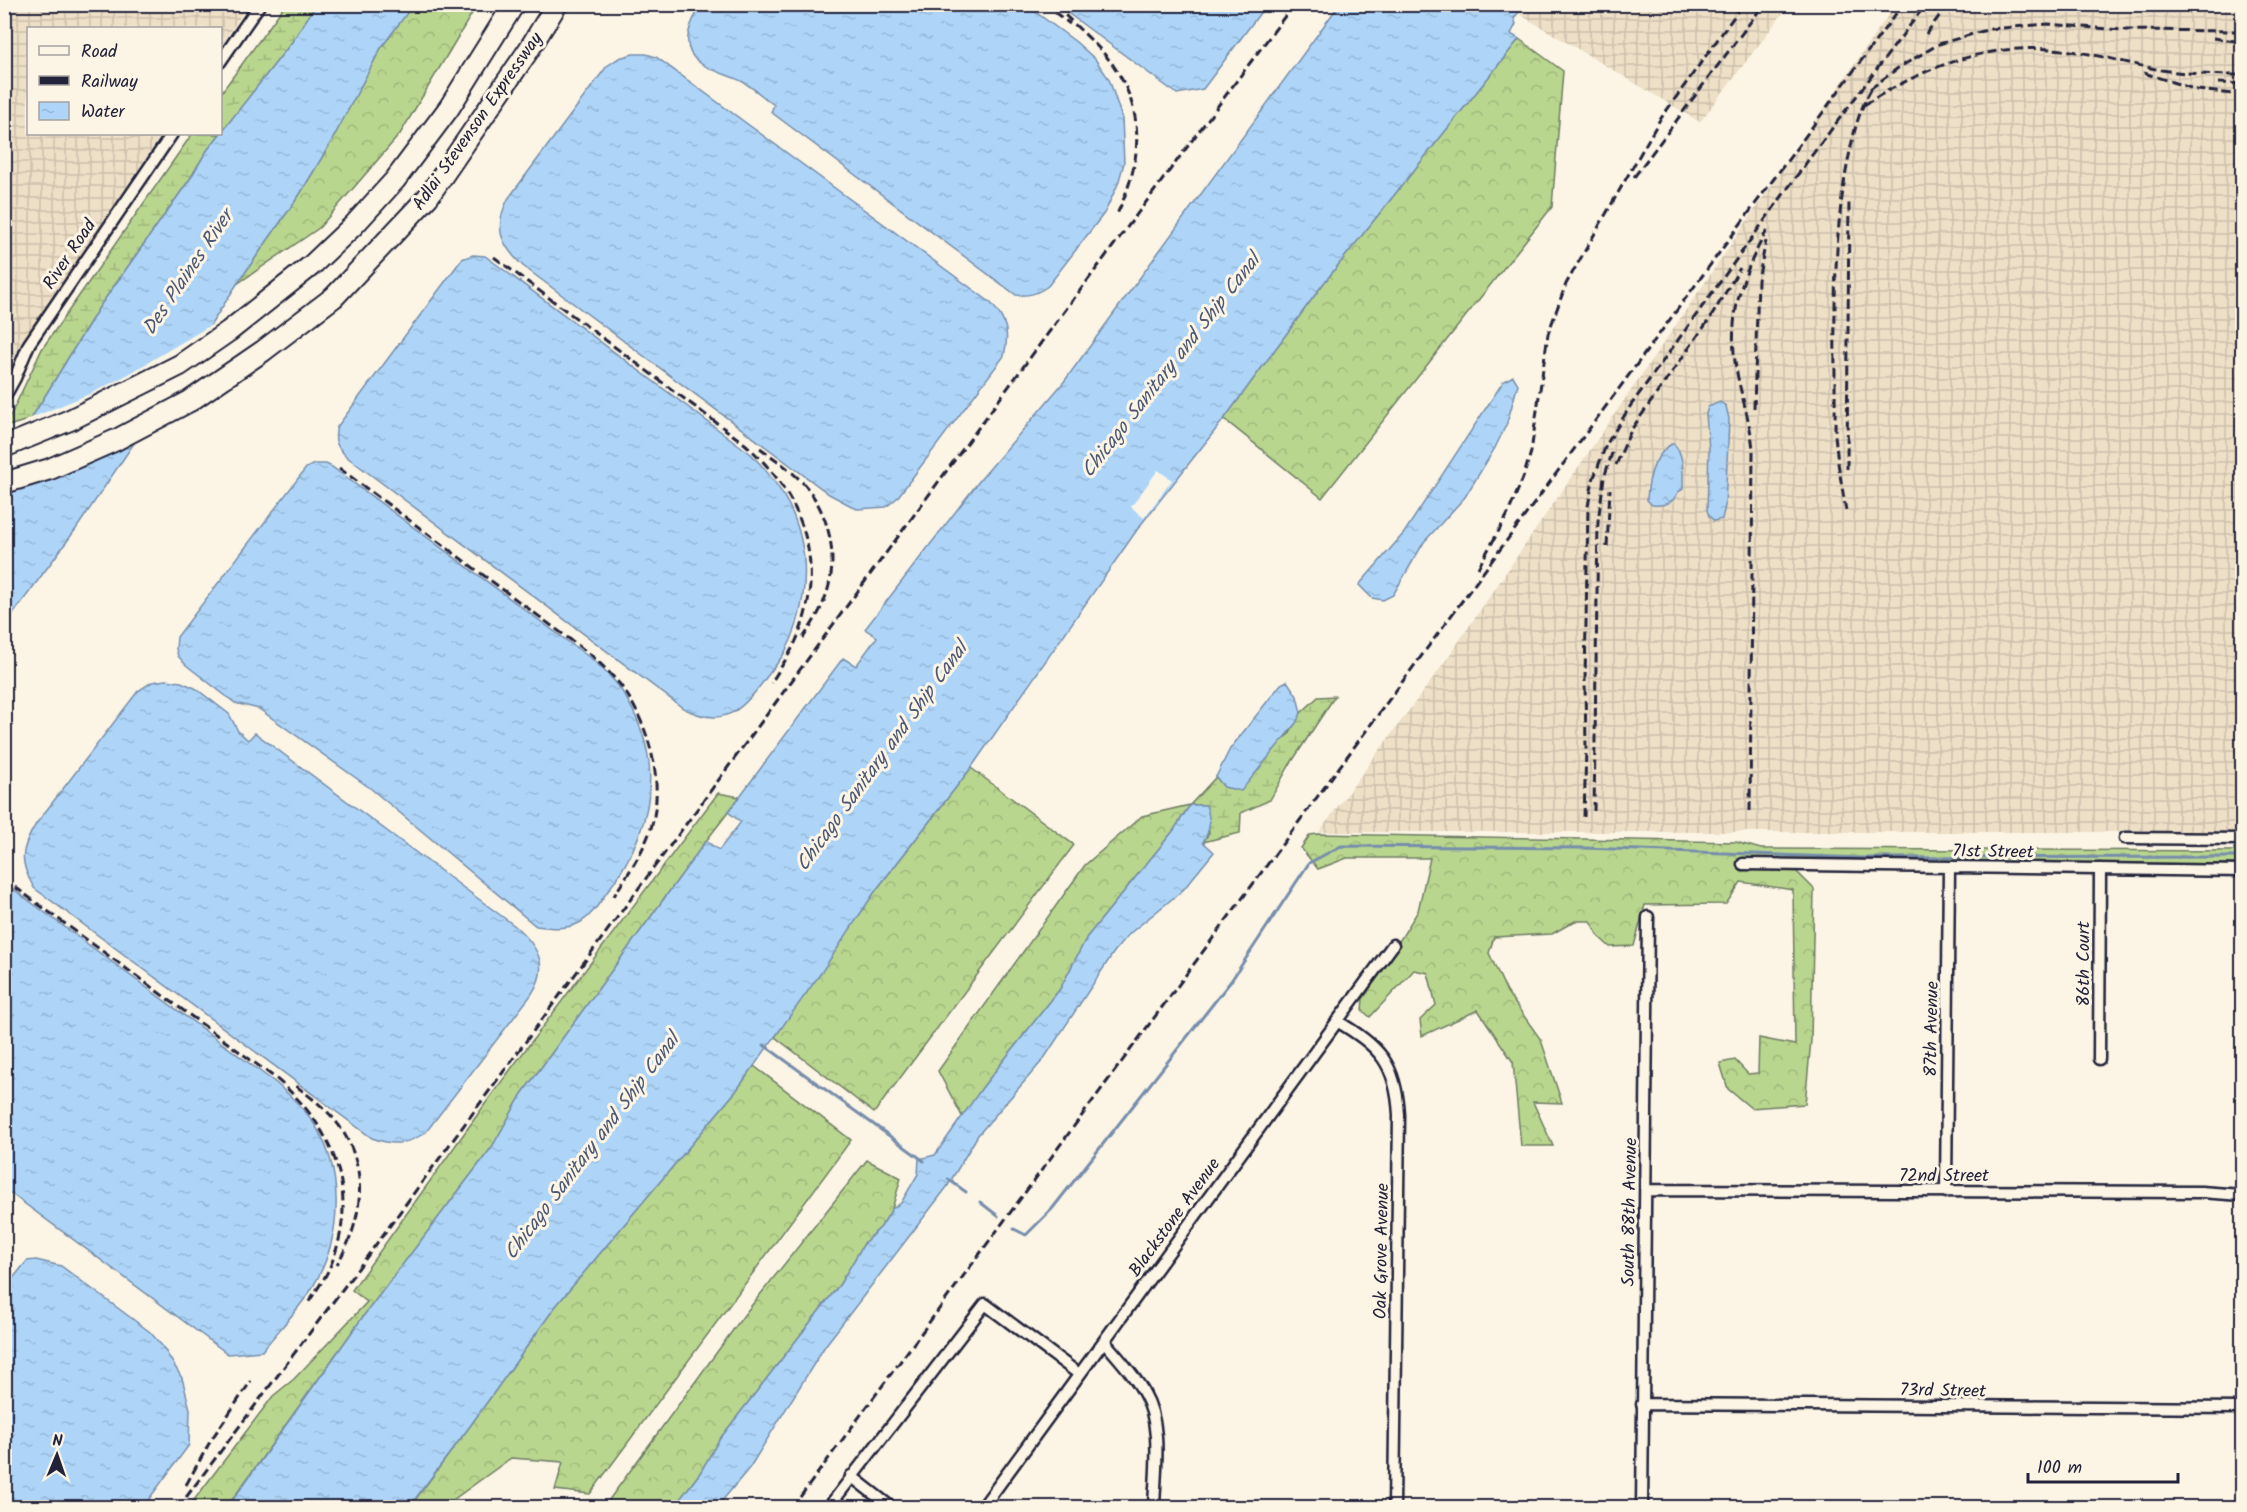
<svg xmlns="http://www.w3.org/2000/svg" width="2247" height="1512" viewBox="0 0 2247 1512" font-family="Kalam,sans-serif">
<defs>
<pattern id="industrial-grid" width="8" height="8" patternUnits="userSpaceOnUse" patternTransform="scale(1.5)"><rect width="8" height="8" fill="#eedfc7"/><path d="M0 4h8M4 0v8" fill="none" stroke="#ccbfac"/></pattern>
<pattern id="forest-crowns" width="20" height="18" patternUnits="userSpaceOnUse" patternTransform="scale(1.5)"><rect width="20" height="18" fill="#b9d68e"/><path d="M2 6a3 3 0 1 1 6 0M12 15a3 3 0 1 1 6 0" fill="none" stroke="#9fb77b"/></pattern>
<pattern id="wetland-marsh" width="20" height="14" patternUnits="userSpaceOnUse" patternTransform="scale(1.5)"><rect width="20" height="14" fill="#b9d68e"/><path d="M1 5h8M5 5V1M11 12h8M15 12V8" fill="none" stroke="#9fb77b"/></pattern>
<pattern id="water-ripples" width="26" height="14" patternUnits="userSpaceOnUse" patternTransform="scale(1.5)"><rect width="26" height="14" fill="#aed5f8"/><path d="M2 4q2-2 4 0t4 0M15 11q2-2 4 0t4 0" fill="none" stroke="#95b7d6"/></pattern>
</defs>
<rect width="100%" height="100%" fill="#fcf5e5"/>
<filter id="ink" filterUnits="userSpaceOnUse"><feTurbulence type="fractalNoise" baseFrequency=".0167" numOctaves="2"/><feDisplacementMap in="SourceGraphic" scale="12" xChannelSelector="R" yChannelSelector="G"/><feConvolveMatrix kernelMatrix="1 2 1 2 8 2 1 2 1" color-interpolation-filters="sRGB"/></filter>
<g filter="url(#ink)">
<path fill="url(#industrial-grid)" d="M 5,4 L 248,5 L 221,46 L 220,28 L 28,28 L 28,134 L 162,134 L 22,344 L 5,375 Z
M 1526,5 L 1526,4 L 1789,5 L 1700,122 L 1519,14 Z
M 1895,5 L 2242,5 L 2242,832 L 1319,832 L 1444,663 Z"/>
<path fill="url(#forest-crowns)" stroke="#6e7c64" stroke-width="1.5" d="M 413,4 L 477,5 L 400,134 L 319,228 L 237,284 L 300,194 L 330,144 L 381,48 Z
M 1519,39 L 1563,71 L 1552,207 L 1322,498 L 1224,419 L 1323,284 Z
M 971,768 L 1074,845 L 874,1113 L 775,1037 L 876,890 Z
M 718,793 L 740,797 L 706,841 L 522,1094 L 492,1147 L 362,1318 L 227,1507 L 188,1508 L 273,1396 L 294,1379 L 367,1302 L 352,1290 L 493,1093 Z
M 1190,805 L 1174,830 L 1087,937 L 1060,989 L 982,1088 L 963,1118 L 938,1071 L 1085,865 L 1142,816 Z
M 1318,834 L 1736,842 L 1761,849 L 2242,851 L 2242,864 L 1803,861 L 1794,869 L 1814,889 L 1811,1040 L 1805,1104 L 1751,1108 L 1728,1089 L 1720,1063 L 1735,1060 L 1748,1074 L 1758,1073 L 1759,1038 L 1795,1045 L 1793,890 L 1741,882 L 1726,904 L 1645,905 L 1634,946 L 1610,947 L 1599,937 L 1590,921 L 1575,921 L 1552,934 L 1494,937 L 1489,953 L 1507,992 L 1541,1040 L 1562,1103 L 1533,1102 L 1553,1146 L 1521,1146 L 1513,1062 L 1478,1010 L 1422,1036 L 1420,1020 L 1436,1005 L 1428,973 L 1414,970 L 1370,1017 L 1362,1010 L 1363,999 L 1418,911 L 1430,858 L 1347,858 L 1318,869 L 1301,848 L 1310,835 Z
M 754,1066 L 851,1140 L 590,1494 L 555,1490 L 563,1462 L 511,1458 L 443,1507 L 409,1508 L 470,1426 L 555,1307 L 736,1091 Z
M 867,1160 L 901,1178 L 892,1209 L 881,1227 L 865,1242 L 840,1284 L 719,1440 L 700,1473 L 674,1507 L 603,1508 L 744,1315 Z"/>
<path fill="url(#wetland-marsh)" stroke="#6e7c64" stroke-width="1.5" d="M 285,5 L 316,5 L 292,42 L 206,152 L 190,179 L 100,306 L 31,419 L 5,427 L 42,349 L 192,134 L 220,134 L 221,93 Z
M 1335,696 L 1289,766 L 1270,800 L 1241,813 L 1240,833 L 1203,842 L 1209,833 L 1205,805 L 1190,805 L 1216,777 L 1224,787 L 1241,790 L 1276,745 L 1289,734 L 1301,713 L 1318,697 Z"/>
<path fill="url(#water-ripples)" stroke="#768dac" stroke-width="1.5" d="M 703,4 L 1026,5 L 1076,42 L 1095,59 L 1109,79 L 1122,118 L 1124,163 L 1118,184 L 1105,212 L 1048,286 C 1037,294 1029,296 1016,295 L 771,112 L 774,105 C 764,98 754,88 743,82 C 730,75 713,72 700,63 C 678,48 690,21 703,4 Z
M 316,5 L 413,5 L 381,48 L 330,144 L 300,194 L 237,284 L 155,412 L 76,529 L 5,625 L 4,453 L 31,419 L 100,306 L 190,179 L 206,152 L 292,42 Z
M 1057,5 L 1266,5 L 1203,89 L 1177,94 Z
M 1339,5 L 1525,5 L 1514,18 L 1516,24 L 1511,34 L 1519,39 L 1323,284 L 1224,419 L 1139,527 L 971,768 L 876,890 L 823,970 L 736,1091 L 555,1307 L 470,1426 L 409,1507 L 227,1508 L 362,1318 L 492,1147 L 522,1094 L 706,841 L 719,850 L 741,822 L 728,812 L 843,658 L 856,666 L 877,637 L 865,629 L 980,480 L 1063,383 Z
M 633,54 L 646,54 L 656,57 L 990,302 C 1006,320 1010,332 1004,356 L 897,498 L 886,507 L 857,509 L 829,494 L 523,266 C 501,245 493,228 508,199 L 607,66 L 619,58 Z
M 473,255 L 485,256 L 496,264 L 751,454 C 775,479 794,506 801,540 C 809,576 803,620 785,652 C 779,662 770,672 763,682 C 740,713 722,728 683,708 L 347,457 C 337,447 333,441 337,427 L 462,259 Z
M 1513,376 L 1518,384 L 1507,423 L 1495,448 L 1465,497 L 1424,542 L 1393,595 L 1383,600 L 1372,598 L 1359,585 L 1404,533 L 1503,382 Z
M 1720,402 L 1726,406 L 1729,419 L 1725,506 L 1722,519 L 1714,521 L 1709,516 L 1707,510 L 1709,449 L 1706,414 L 1708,407 Z
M 1673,443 C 1685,454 1683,474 1683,489 L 1678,492 C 1673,504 1664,506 1652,505 L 1647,500 C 1648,478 1653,455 1673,443 Z
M 314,464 L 326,464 L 332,467 L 593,660 C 601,668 610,675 616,683 C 633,705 646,736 649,763 C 654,812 634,857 605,895 C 598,905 592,915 581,922 C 567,930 551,928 536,926 L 370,788 L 259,709 L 235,703 L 186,665 L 178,656 L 176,649 L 177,637 L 306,468 Z
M 166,680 L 181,682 L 195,688 L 229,714 L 238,731 L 248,740 L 255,733 L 515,926 C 539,947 550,967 531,995 L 426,1132 C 407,1145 393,1146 372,1138 L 34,888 C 19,862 20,850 36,824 L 138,691 L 152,682 Z
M 1287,681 L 1297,696 L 1301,713 L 1296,723 L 1241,791 L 1224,787 L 1216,777 L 1230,749 L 1281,684 Z
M 1190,805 L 1206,805 C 1211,820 1211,829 1203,842 L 1214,852 L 1183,890 L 1129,934 L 1114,952 L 1043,1060 L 978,1135 L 947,1187 L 825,1346 L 750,1467 L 717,1507 L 674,1507 L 700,1473 L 719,1440 L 840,1284 L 865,1242 L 881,1227 L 892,1209 L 901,1203 L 918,1174 L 919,1159 L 935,1155 L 982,1088 L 1060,989 L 1087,937 L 1174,830 Z
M 5,886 L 9,886 L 276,1083 C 288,1094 301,1105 311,1119 C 346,1169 343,1239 311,1290 C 297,1311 278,1331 262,1351 L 228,1354 L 5,1189 Z
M 36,1260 L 61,1266 L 150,1332 L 163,1347 L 182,1378 L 190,1409 L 189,1445 L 143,1507 L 5,1507 L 5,1288 L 27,1261 Z"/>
<path fill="#fcf5e5" d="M 216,322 L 140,440 L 78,468 L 4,494 L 4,448 L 26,420 L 92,393 L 127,375 Z
M 1158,470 L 1172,480 L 1144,518 L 1131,507 Z"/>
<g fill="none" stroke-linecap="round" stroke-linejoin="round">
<path stroke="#768dac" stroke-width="3" d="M 764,1045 L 924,1161
M 948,1179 L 966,1192
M 980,1202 L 998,1216
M 1014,1229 L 1026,1235 L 1052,1209 L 1231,981 L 1309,863 L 1341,846 L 1584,848 L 1863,858 L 2242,857"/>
<defs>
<path id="street" d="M 220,62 L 260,4
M 4,398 L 15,378 L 29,344 L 172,134
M 2125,838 L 2242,839
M 1743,864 L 2242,871
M 1337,1021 C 1380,1047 1396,1063 1399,1115 L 1394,1508
M 2099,1059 L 2100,869
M 1646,1190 L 2201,1192 L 2242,1195
M 1946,1192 L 1949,867
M 1104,1341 C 1118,1358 1134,1374 1144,1393 C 1163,1425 1155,1471 1154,1508
M 1642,1404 L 2242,1408
M 851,1476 L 892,1508
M 828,1508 L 985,1304 L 1079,1374
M 982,1508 L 1393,945
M 1642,1508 L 1648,917"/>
<path id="highway" d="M 4,447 L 70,420 L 180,365 L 229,331 L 312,265 L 354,225 L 395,180 L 449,108 L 514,4
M 4,483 L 50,469 L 116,440 L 190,401 L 263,351 L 334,297 L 428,197 L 528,51 L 557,4"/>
</defs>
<use href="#street" stroke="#22223b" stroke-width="15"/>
<use href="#highway" stroke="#22223b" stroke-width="24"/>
<use href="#street" stroke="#fcf5e5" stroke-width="10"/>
<use href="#highway" stroke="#fcf5e5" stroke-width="20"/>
<path stroke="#22223b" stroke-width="3" stroke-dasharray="9 4.5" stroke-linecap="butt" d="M 1044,4 L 1070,24
M 2123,7 L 2123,4
M 1065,15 C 1081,31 1100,47 1113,65 C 1147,114 1141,164 1117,214
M 1926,34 L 1948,4
M 2213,38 L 2242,42
M 2144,73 L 2197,90 L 2242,95
M 2218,83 L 2242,84
M 1870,89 L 1898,68 L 1939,44 L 1990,29 L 2048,24 L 2121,30 L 2242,31
M 1864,105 C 1926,66 1988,42 2062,50 C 2095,53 2128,64 2161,70 C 2188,74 2215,75 2242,75
M 1634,177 L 1764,4
M 494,257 L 745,444 C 804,496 829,568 795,643 C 788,657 779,670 771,683
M 1754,408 L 1758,280 L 1766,241
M 760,448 C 775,459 790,469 803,483 C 830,513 840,560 825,598 C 820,613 811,626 803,638
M 1616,465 L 1631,430 L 1711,317 L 1740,268
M 339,468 L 591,655 C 605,668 618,680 628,696 C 653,736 667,796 646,841 C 638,860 625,878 614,896
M 1847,469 L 1849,199
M 1846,511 L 1838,463 L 1835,435 C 1836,344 1830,251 1848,161 C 1853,136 1858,111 1872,88
M 1607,547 L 1610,489
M 1478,568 L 1507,516 L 1523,478 L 1531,452 L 1548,334 L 1566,284 L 1659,121 L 1743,4
M 1594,811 L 1598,521 L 1604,478 L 1613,450
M 1750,811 L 1753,450 C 1751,425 1743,402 1738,378 C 1725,320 1741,276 1769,227
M 1584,817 L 1586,749 L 1585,681 L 1588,506 L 1593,480 L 1606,445 L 1631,405 L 1809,159 L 1926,4
M 4,879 L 274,1077 C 334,1126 362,1195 329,1269 C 323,1282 314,1293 307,1305
M 296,1086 C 309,1096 323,1106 334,1119 C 370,1163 365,1218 337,1264
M 186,1485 L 211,1440 L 251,1381
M 178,1508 L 363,1262 L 1049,332 L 1294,4
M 792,1508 L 1903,4"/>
</g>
</g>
<g text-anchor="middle" stroke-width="6" stroke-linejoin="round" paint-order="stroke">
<g font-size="18" fill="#22223b" stroke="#fcf5e5">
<text transform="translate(477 121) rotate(-55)" y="6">Adlai Stevenson Expressway</text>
<text transform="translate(69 254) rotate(-56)" y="6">River Road</text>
<text transform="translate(1993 851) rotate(1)" y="6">71st Street</text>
<text transform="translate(2083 964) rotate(-90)" y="6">86th Court</text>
<text transform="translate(1931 1029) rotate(-89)" y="6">87th Avenue</text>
<text x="1944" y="1181">72nd Street</text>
<text transform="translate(1629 1212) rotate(-89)" y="6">South 88th Avenue</text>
<text transform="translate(1174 1217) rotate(-54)" y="6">Blackstone Avenue</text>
<text transform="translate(1381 1251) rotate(-89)" y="6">Oak Grove Avenue</text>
<text transform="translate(1943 1390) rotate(1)" y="6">73rd Street</text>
</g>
<g font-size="20" font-style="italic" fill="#4c5874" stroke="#fcf5e5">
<text transform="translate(187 272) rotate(-56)" y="7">Des Plaines River</text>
<text transform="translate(1170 365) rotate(-52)" y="7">Chicago Sanitary and Ship Canal</text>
<text transform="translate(881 756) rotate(-54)" y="7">Chicago Sanitary and Ship Canal</text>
<text transform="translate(591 1146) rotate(-53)" y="7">Chicago Sanitary and Ship Canal</text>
</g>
</g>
<rect width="2247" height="1512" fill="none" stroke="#fcf5e5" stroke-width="24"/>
<rect x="12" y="12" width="2223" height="1488" fill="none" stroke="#22223b" stroke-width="2" filter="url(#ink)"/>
<rect x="27" y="27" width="195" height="108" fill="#fcf5e5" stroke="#a5a1a1" stroke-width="1.5"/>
<rect x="39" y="46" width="30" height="9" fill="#fcf5e5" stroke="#a5a1a1" stroke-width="1.5"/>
<text x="81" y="57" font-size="18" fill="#22223b">Road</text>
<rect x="39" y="76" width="30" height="9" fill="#22223b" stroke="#a5a1a1" stroke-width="1.5"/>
<text x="81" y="87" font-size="18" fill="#22223b">Railway</text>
<rect x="39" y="102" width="30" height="18" fill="url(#water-ripples)" stroke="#a5a1a1" stroke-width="1.5"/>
<text x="81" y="117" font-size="18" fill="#22223b">Water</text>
<g transform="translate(57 1455) rotate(2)" stroke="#fcf5e5" stroke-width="4.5" paint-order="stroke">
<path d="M0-4.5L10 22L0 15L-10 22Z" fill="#22223b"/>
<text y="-9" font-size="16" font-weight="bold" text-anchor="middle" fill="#22223b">N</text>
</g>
<path d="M2028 1473v9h150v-9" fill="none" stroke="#22223b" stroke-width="3"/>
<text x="2037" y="1473" font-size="18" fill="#22223b" stroke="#fcf5e5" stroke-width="4.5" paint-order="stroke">100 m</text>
</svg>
